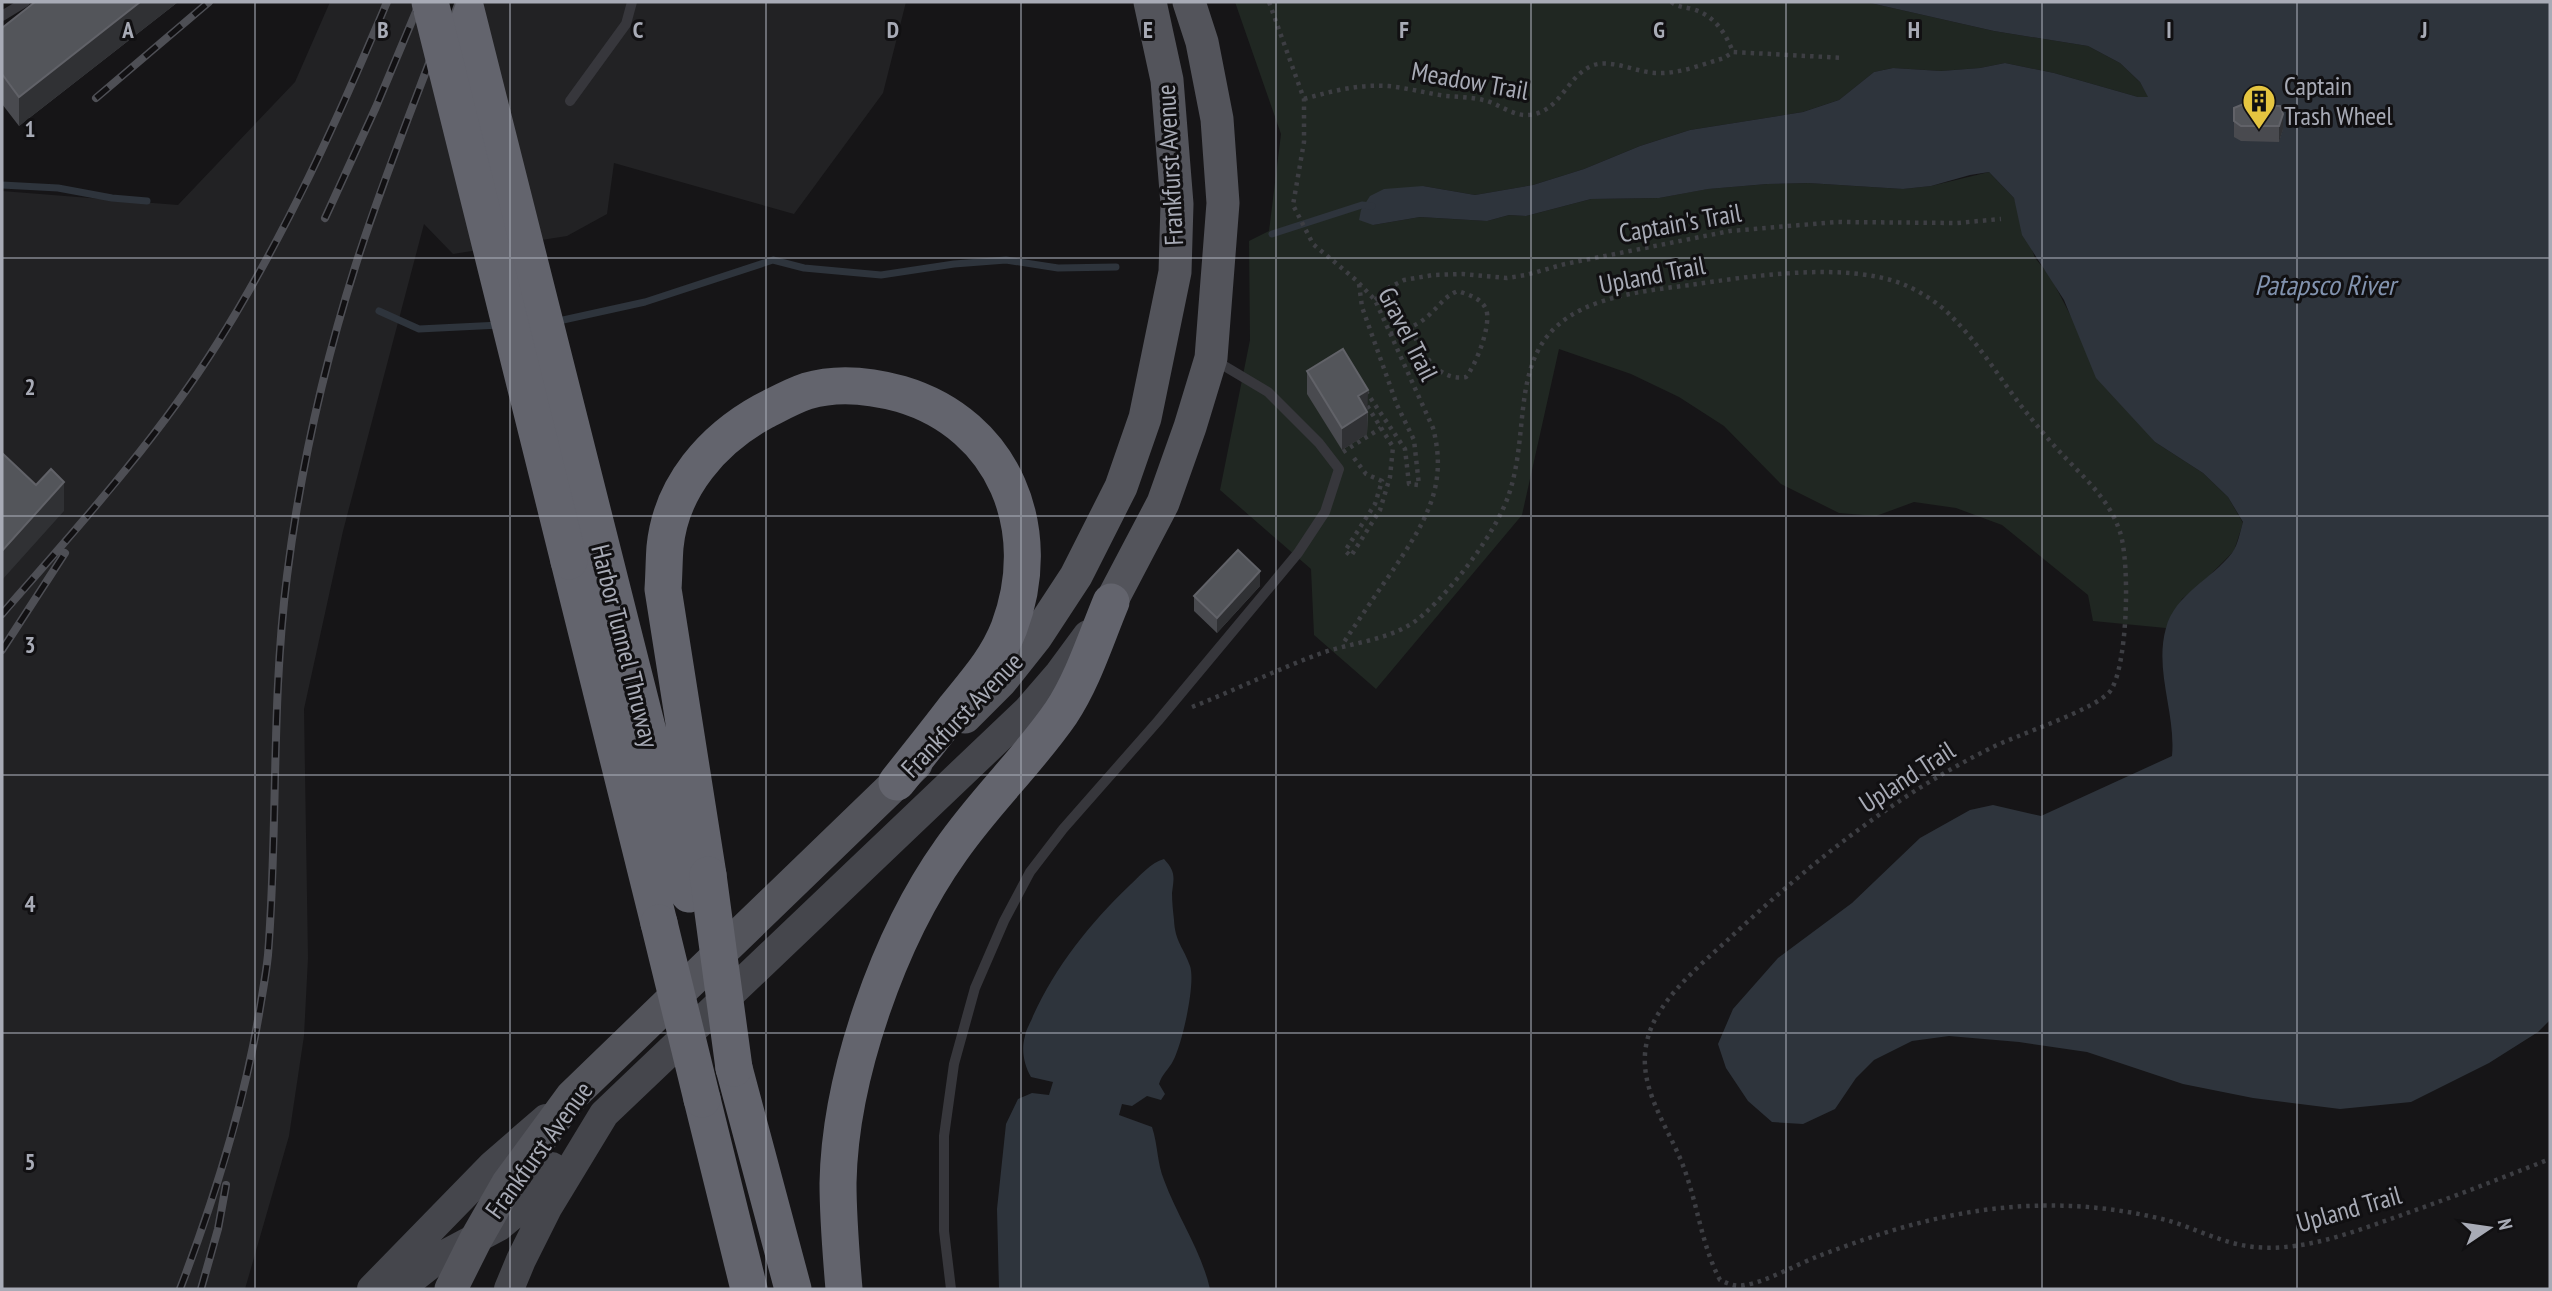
<svg xmlns="http://www.w3.org/2000/svg" width="2552" height="1291" viewBox="0 0 2552 1291" font-family="'PT Sans Narrow',sans-serif">
<rect width="100%" height="100%" fill="#161517"/>
<path fill="#222224" d="M 330,2 L 906,2 L 883,93 L 794,214 L 614,163 L 607,214 L 567,236 L 453,254 L 424,224 L 343,531 L 304,709 L 308,958 L 304,1036 L 289,1136 L 245,1289 L 2,1289 L 2,191 L 178,205 L 295,82 Z"/>
<path fill="#202722" d="M 1235,2 L 1866,2 L 1994,31 L 2088,46 L 2120,63 L 2140,82 L 2149,97 L 2138,97 L 2054,73 L 2005,63 L 1980,68 L 1941,71 L 1893,68 L 1874,72 L 1839,100 L 1803,112 L 1690,130 L 1640,146 L 1584,169 L 1533,185 L 1475,195 L 1423,186 L 1373,225 L 1420,217 L 1487,221 L 1509,215 L 1526,216 L 1591,199 L 1659,198 L 1707,189 L 1767,184 L 1808,183 L 1903,189 L 1931,186 L 1989,172 L 2014,198 L 2035,258 L 2050,276 L 2075,324 L 2155,442 L 2203,473 L 2228,497 L 2243,523 L 2234,551 L 2203,582 L 2182,599 L 2166,628 L 2093,621 L 2088,595 L 2002,525 L 1956,508 L 1914,502 L 1876,516 L 1839,513 L 1781,484 L 1724,426 L 1679,397 L 1631,374 L 1559,349 L 1522,515 L 1376,689 L 1314,635 L 1311,569 L 1220,490 L 1250,340 L 1249,241 L 1269,231 L 1281,134 Z"/>
<path fill="#2e343c" d="M 1866,2 L 2550,2 L 2550,1020 L 2538,1032 L 2489,1063 L 2411,1102 L 2340,1109 L 2253,1098 L 2183,1084 L 2087,1052 L 2019,1042 L 1949,1036 L 1912,1041 L 1874,1060 L 1856,1078 L 1835,1109 L 1803,1124 L 1772,1122 L 1748,1101 L 1726,1068 L 1718,1044 L 1733,1009 L 1778,958 L 1852,903 L 1920,838 L 1970,810 L 1993,805 L 2041,816 L 2172,756 C 2176,713 2154,671 2166,628 C 2175,594 2212,579 2232,553 C 2238,545 2240,532 2243,522 L 2228,497 L 2203,473 L 2155,442 L 2096,378 L 2064,300 L 2022,235 L 2014,198 L 1989,172 L 1970,175 L 1931,186 L 1903,189 L 1808,183 L 1767,184 L 1708,189 L 1659,198 L 1591,199 L 1526,216 L 1509,215 L 1487,221 L 1420,217 L 1373,225 L 1359,220 L 1361,210 L 1370,196 L 1384,189 L 1423,186 L 1475,195 L 1533,185 L 1584,169 L 1640,146 L 1690,130 L 1803,112 L 1839,100 L 1874,72 L 1893,68 L 1941,71 L 1980,68 L 2005,63 L 2054,73 L 2138,97 L 2148,97 L 2140,82 L 2120,63 L 2088,46 L 1994,31 Z
M 1164,859 C 1176,872 1174,877 1172,893 C 1172,902 1173,911 1174,920 C 1175,942 1184,948 1190,966 C 1196,983 1182,1045 1173,1061 C 1169,1069 1162,1074 1159,1084 L 1165,1094 L 1161,1100 L 1147,1096 L 1132,1106 L 1122,1104 L 1119,1115 L 1152,1127 C 1158,1145 1157,1163 1164,1180 C 1178,1218 1201,1250 1210,1289 L 999,1289 L 997,1209 L 1006,1124 L 1018,1099 L 1032,1093 L 1049,1095 L 1053,1082 L 1031,1077 C 1024,1065 1021,1050 1025,1036 C 1026,1029 1031,1022 1033,1016 C 1056,966 1090,923 1130,885 C 1139,877 1151,862 1164,859 Z"/>
<g fill="none" stroke-linecap="round" stroke-linejoin="round">
<path stroke="#2e343c" stroke-width="7" d="M 2,185 L 58,188 L 112,198 L 147,201
M 1272,234 L 1362,205 L 1372,206
M 379,311 L 419,329 L 500,325
M 554,322 L 645,302 L 773,260 L 804,268 L 881,275 L 954,264 L 1006,260 L 1058,268 L 1116,267"/>
<path stroke="#3d3e43" stroke-width="4.5" stroke-dasharray="3.5 5" stroke-linecap="butt" d="M 1269,2 L 1304,99 L 1304,142 L 1293,205 L 1313,244 L 1356,280 L 1375,300 L 1433,428 C 1449,488 1423,525 1391,573 C 1374,597 1358,621 1342,645
M 1671,2 C 1678,7 1684,7 1692,9 C 1714,15 1725,32 1733,52
M 1304,99 C 1332,91 1359,84 1388,86 C 1407,88 1426,93 1446,96 C 1458,97 1471,97 1483,100 C 1498,103 1512,116 1528,115 C 1561,113 1566,75 1594,65 C 1613,59 1638,73 1657,73 C 1680,74 1703,64 1724,58 L 1733,52 L 1844,58
M 1359,284 L 1362,307 L 1397,405 L 1414,440 L 1419,485 L 1409,484 L 1405,449 L 1365,390
M 1375,300 L 1390,287 L 1404,280 L 1433,275 L 1463,274 L 1507,278 L 1526,275 L 1565,264 L 1730,231 L 1836,222 L 1957,223 L 2001,219
M 1390,334 C 1405,330 1420,325 1431,313 C 1441,304 1445,296 1458,291 C 1469,295 1481,298 1486,309 C 1492,324 1476,365 1466,377 C 1437,382 1420,350 1411,328
M 1343,452 L 1381,428
M 1354,458 L 1366,474 L 1382,481 L 1375,504 L 1345,551 L 1351,556 L 1380,510 L 1390,477 L 1393,447 L 1366,404
M 1192,707 C 1235,690 1276,670 1319,654 C 1354,641 1395,641 1424,614 C 1454,587 1496,533 1509,494 C 1534,419 1502,335 1600,302 C 1629,292 1660,289 1690,285 C 1752,276 1847,261 1905,285 C 1921,292 1940,304 1952,317 C 1979,344 1999,377 2022,407 C 2034,422 2046,437 2059,451 C 2082,476 2109,498 2120,532 C 2130,562 2128,663 2111,690 C 2097,710 2015,735 1989,749 C 1894,796 1808,865 1731,937 C 1708,958 1677,984 1660,1011 C 1652,1023 1646,1039 1645,1054 C 1642,1096 1672,1133 1685,1171 C 1698,1207 1702,1246 1720,1280 C 1729,1284 1735,1287 1745,1285 C 1766,1282 1797,1264 1819,1256 C 1858,1241 1899,1227 1940,1218 C 2015,1201 2091,1201 2166,1220 C 2192,1227 2220,1242 2247,1246 C 2296,1254 2351,1233 2396,1217 C 2448,1199 2499,1179 2550,1159"/>
<path stroke="#37373c" stroke-width="10" d="M 2,16 L 25,2
M 570,101 L 626,24 L 632,2
M 951,1289 L 944,1231 L 944,1136 L 954,1064 L 975,988 L 1004,921 L 1030,872 L 1063,829 L 1158,721 L 1298,553 L 1325,512 L 1339,469 L 1319,443 L 1268,392 L 1216,361"/>
<path stroke="#45464c" stroke-width="30" d="M 372,1289 L 493,1165 L 546,1119
M 399,1289 L 437,1259 L 499,1226 L 523,1206 L 552,1167
M 509,1289 L 521,1260 L 547,1208 L 604,1114 L 1028,710 L 1060,673 L 1088,635"/>
<path stroke="#53545b" stroke-width="33" d="M 1111,602 L 1163,503 L 1190,427 L 1211,358 L 1223,203 L 1217,119 L 1202,42 L 1189,2
M 965,717 L 1001,681 L 1036,637 L 1076,576 L 1121,487 L 1145,418 L 1175,272 L 1177,204 L 1167,80 L 1150,2
M 451,1289 L 476,1239 L 508,1183 L 572,1096 L 916,764"/>
<path stroke="#63646d" stroke-width="37" d="M 464,2 L 689,894
M 569,561 L 659,923
M 708,875 L 663,589 C 664,575 664,560 665,547 C 671,486 713,439 764,411 C 778,404 792,396 807,391 C 837,382 872,386 901,394 C 1005,425 1046,530 1009,628 C 997,659 977,681 956,707 C 937,732 917,757 897,782
M 734,1068 L 793,1289
M 702,1099 L 749,1289
M 844,1289 C 841,1254 838,1219 838,1183 C 840,1076 889,937 951,850 C 984,802 1028,761 1061,713 C 1083,680 1096,638 1111,602"/>
<defs>
<path id="rail" d="M 96,98 L 209,2
M 325,218 L 376,107 L 420,2
M 2,614 C 77,528 156,441 217,344 C 285,236 338,119 387,2
M 2,650 L 65,553
M 180,1289 C 214,1200 243,1109 259,1014 C 262,995 266,975 268,955 C 278,829 271,702 287,576 C 300,471 324,365 356,264 C 384,176 420,89 452,2
M 201,1289 L 218,1229 L 226,1185"/>
</defs>
<use href="#rail" stroke="#4e4f55" stroke-width="8"/>
<use href="#rail" stroke="#111012" stroke-width="5" stroke-dasharray="16" stroke-linecap="butt"/>
<path stroke="#63646d" stroke-width="37" d="M 430,2 L 569,561
M 708,875 L 734,1068
M 659,923 L 702,1099"/>
</g>
<path fill="#494a4f" d="M 35,2 L 178,2 L 19,126 L 2,104 L 2,28 Z
M 2266,106 L 2283,129 L 2279,142 L 2241,141 L 2234,137 L 2234,108 Z
M 1307,371 L 1368,412 L 1367,434 L 1342,450 L 1307,394 Z
M 1260,586 L 1217,633 L 1194,611 L 1194,596 Z"/>
<path fill="#303134" d="M 140,2 L 178,2 L 19,126 L 19,97 Z
M 2283,114 L 2283,129 L 2279,142 L 2279,126 Z
M 1368,390 L 1367,434 L 1342,450 L 1342,428 L 1358,396 Z
M 64,482 L 64,511 L 2,580 L 2,551 Z
M 1260,571 L 1260,586 L 1217,633 L 1217,618 Z"/>
<path fill="#53555a" stroke="#616268" stroke-width="2" d="M 35,2 L 140,2 L 19,97 L 2,74 L 2,28 Z
M 2251,101 L 2266,101 L 2266,106 L 2280,106 L 2283,114 L 2279,126 L 2241,126 L 2234,121 L 2234,108 Z
M 1343,349 L 1368,390 L 1358,396 L 1367,412 L 1342,428 L 1307,371 Z
M 2,453 L 36,485 L 51,469 L 64,482 L 2,551 Z
M 1238,550 L 1260,571 L 1217,618 L 1194,596 Z"/>
<path fill="none" stroke="#a8abb6" stroke-width="2" stroke-opacity="0.55" d="M 255,2 L 255,1289M 510,2 L 510,1289M 766,2 L 766,1289M 1021,2 L 1021,1289M 1276,2 L 1276,1289M 1531,2 L 1531,1289M 1786,2 L 1786,1289M 2042,2 L 2042,1289M 2297,2 L 2297,1289M 2,258 L 2550,258M 2,516 L 2550,516M 2,775 L 2550,775M 2,1033 L 2550,1033"/>
<defs>
<symbol id="building-pin" viewBox="-11 -11 22 30"><path d="M0 17L-7.5 6A9.5 9.5 0 1 1 7.5 6Z" fill="#e5c540" stroke="#111012"/><path d="M-4-6H4V6H1V3H-1V6H-4ZM-2.5-4.3h1.7v1.8h-1.7ZM.8-4.3h1.7v1.8H.8ZM-2.5-1h1.7V.8h-1.7ZM.8-1h1.7V.8H.8Z" fill="#111"/></symbol>
</defs>
<g fill-rule="evenodd">
<use href="#building-pin" x="2240" y="82" width="38" height="52"/>
</g>
<g text-anchor="middle" stroke-width="6" stroke-linejoin="round" paint-order="stroke">
<g font-size="26" fill="#a8abb6" stroke="#111012">
<text transform="translate(1470 81) rotate(10)" y="9">Meadow Trail</text>
<text transform="translate(1170 165) rotate(-93)" y="9">Frankfurst Avenue</text>
<text transform="translate(1680 223) rotate(-10)" y="9">Captain's Trail</text>
<text transform="translate(1652 275) rotate(-11)" y="9">Upland Trail</text>
<text transform="translate(1408 334) rotate(63)" y="9">Gravel Trail</text>
<text transform="translate(625 646) rotate(76)" y="9">Harbor Tunnel Thruway</text>
<text transform="translate(962 715) rotate(-46)" y="9">Frankfurst Avenue</text>
<text transform="translate(1907 777) rotate(-33)" y="9">Upland Trail</text>
<text transform="translate(539 1150) rotate(-54)" y="9">Frankfurst Avenue</text>
<text transform="translate(2349 1209) rotate(-16)" y="9">Upland Trail</text>
</g>
<g font-size="26" fill="#a8abb6" stroke="#111012" text-anchor="start">
<text x="2284" y="95">Captain<tspan x="2284" dy="30">Trash Wheel</tspan></text>
</g>
<g font-size="28" font-style="italic" fill="#8293af" stroke="#111012">
<text x="2325" y="295">Patapsco River</text>
</g>
</g>
<g font-size="23" text-anchor="middle" font-weight="bold" fill="#a8abb6" stroke="#111012" stroke-width="6" stroke-linejoin="round" paint-order="stroke">
<text x="128" y="38">A</text>
<text x="383" y="38">B</text>
<text x="638" y="38">C</text>
<text x="893" y="38">D</text>
<text x="1148" y="38">E</text>
<text x="1404" y="38">F</text>
<text x="1659" y="38">G</text>
<text x="1914" y="38">H</text>
<text x="2169" y="38">I</text>
<text x="2424" y="38">J</text>
<text x="30" y="137">1</text>
<text x="30" y="395">2</text>
<text x="30" y="653">3</text>
<text x="30" y="912">4</text>
<text x="30" y="1170">5</text>
</g>
<rect width="2552" height="1291" fill="none" stroke="#a8abb6" stroke-width="7"/>
<g transform="translate(2489 1228) rotate(77)" stroke="#111012" stroke-width="5" paint-order="stroke">
<path d="M0-5L12 26L0 18L-12 26Z" fill="#a8abb6"/>
<text y="-10" font-size="19" font-weight="bold" text-anchor="middle" fill="#a8abb6">N</text>
</g>
</svg>
